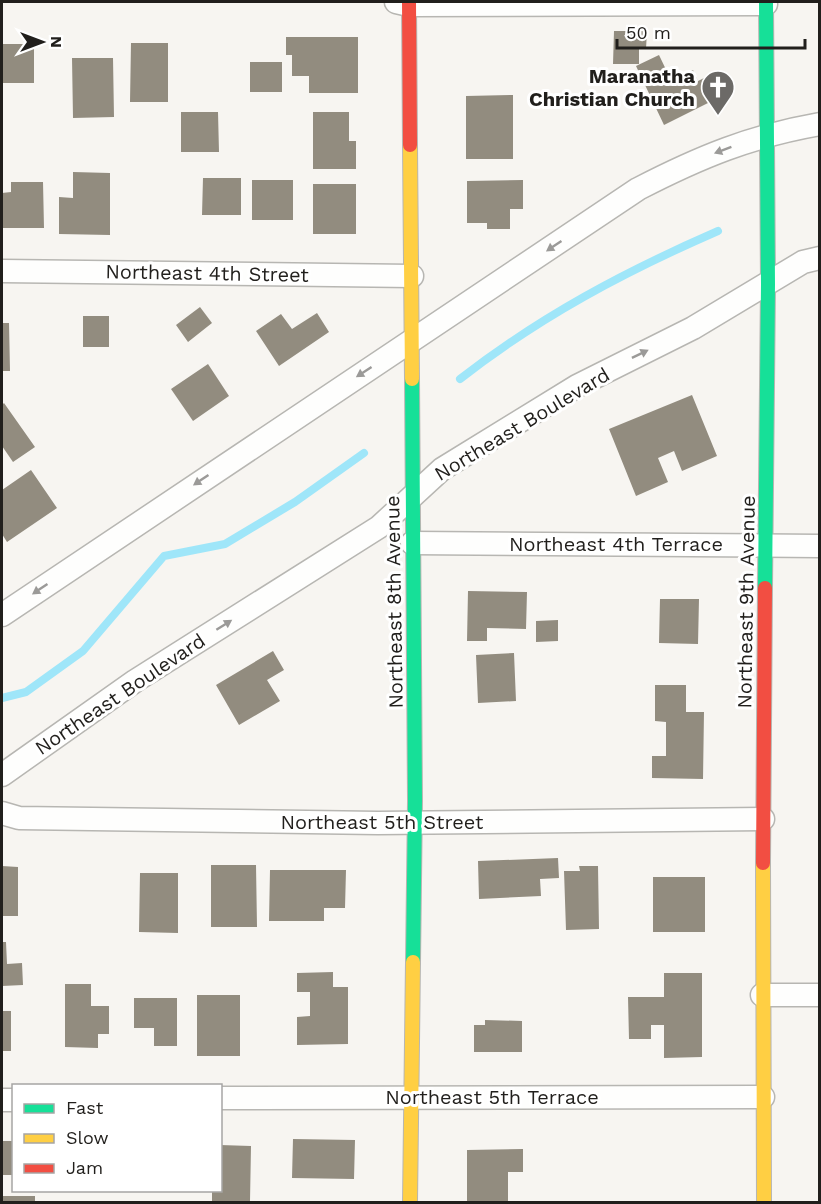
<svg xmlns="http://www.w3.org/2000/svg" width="821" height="1204" viewBox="0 0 821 1204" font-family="'Work Sans',sans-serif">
<rect width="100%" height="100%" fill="#f7f5f1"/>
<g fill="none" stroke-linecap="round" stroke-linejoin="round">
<path stroke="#9fe6f9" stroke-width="8" d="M 460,379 C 541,316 624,272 718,231
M 2,698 L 26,692 L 83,651 L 164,556 L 225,544 L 295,502 L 364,453"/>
</g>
<path fill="#928c7f" d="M 614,31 L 647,31 L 646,49 L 639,49 L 639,64 L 613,64 Z
M 286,37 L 358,37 L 358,93 L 309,93 L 309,76 L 292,76 L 292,55 L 286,55 Z
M 131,43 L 168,43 L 168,102 L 130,102 Z
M 2,44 L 34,44 L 34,83 L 2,83 Z
M 659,55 L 671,80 L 693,70 L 698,81 L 710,75 L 720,97 L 664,125 L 636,66 Z
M 72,58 L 113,58 L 114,117 L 73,118 Z
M 250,62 L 282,62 L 282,92 L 250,92 Z
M 513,95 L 513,159 L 466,159 L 466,96 Z
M 181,112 L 218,112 L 219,152 L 181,152 Z
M 313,112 L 349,112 L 349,141 L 356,141 L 356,169 L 313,169 Z
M 73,172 L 110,173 L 110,235 L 59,234 L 59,197 L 73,198 Z
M 203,178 L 241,178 L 241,215 L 202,215 Z
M 252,180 L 293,180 L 293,220 L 252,220 Z
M 523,180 L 523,209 L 510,209 L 510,229 L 487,229 L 487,223 L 467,223 L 467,181 Z
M 11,182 L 43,182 L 44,228 L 2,228 L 2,193 L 11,192 Z
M 313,184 L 356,184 L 356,234 L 313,234 Z
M 200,307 L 212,323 L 188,342 L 176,325 Z
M 317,313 L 329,332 L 279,366 L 256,331 L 281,314 L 292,329 Z
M 83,316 L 109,316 L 109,347 L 83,347 Z
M 2,323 L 9,323 L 10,371 L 2,371 Z
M 208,364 L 229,396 L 193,421 L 171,389 Z
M 692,395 L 717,456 L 682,471 L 674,451 L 658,458 L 668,482 L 636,496 L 609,429 Z
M 4,403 L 35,447 L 13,462 L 2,446 L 2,405 Z
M 31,470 L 57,508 L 7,542 L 2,534 L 2,490 Z
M 468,591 L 527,592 L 526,629 L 487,628 L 487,641 L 467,641 Z
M 660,599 L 699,599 L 698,644 L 659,643 Z
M 558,620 L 558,641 L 536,642 L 536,621 Z
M 273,651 L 284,670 L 267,680 L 280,701 L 239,725 L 216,685 Z
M 514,653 L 516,701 L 478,703 L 476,655 Z
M 655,685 L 686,685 L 686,712 L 704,712 L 703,779 L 652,778 L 652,756 L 666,756 L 666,722 L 655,721 Z
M 558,858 L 559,878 L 540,879 L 541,896 L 479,899 L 478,861 Z
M 211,865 L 256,865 L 257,927 L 211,927 Z
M 2,866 L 18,867 L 18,916 L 2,916 Z
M 579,866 L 598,866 L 599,929 L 566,930 L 564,871 L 580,871 Z
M 270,870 L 346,870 L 345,908 L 324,908 L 324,921 L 269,921 Z
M 140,873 L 178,873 L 178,933 L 139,932 Z
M 653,877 L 705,877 L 705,932 L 653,932 Z
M 2,942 L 6,942 L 7,964 L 22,963 L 23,985 L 2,986 Z
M 333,972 L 333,987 L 348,987 L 348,1044 L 297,1045 L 297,1017 L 310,1016 L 310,992 L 297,992 L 297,973 Z
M 664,973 L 702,973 L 702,1057 L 664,1058 L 664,1025 L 651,1025 L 651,1039 L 629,1039 L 628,997 L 664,997 Z
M 65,984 L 91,984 L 91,1006 L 109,1006 L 109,1034 L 98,1034 L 98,1048 L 65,1047 Z
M 197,995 L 240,995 L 240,1056 L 197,1056 Z
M 134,998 L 177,998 L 177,1046 L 154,1046 L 154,1028 L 134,1028 Z
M 2,1011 L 11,1011 L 11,1051 L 2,1051 Z
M 485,1020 L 522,1021 L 522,1052 L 474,1052 L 474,1025 L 485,1025 Z
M 293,1139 L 355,1140 L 354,1179 L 292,1178 Z
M 2,1141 L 14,1141 L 14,1175 L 2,1175 Z
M 220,1145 L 251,1146 L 250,1201 L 212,1202 L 212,1190 L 220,1190 Z
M 523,1149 L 523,1172 L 508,1172 L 508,1202 L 467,1202 L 467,1150 Z
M 2,1196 L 35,1196 L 35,1202 L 2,1202 Z"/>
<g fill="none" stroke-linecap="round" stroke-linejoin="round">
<defs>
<path id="street" d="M 396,2 L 409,5 L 766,4
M 2,271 L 412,276
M 412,543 L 820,546
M 2,615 L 638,189 C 700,157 751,136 820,124
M 2,775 L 135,681 L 379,527 L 442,469 L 577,386 L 693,328 L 803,262 L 820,258
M 2,813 L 19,818 L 378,823 L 763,819
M 762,995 L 820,995
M 220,1098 L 763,1097
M 2,1100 L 14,1100"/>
<path id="fast" d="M 412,379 L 415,801 L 413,962
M 765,588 L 768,284 L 766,2"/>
<path id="slow" d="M 410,145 L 412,379
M 763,863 L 764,1202
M 410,1202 L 413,962"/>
<path id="jam" d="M 409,2 L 410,145
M 763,863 L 765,588"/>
</defs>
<use href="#street" stroke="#b7b6b2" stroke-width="25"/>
<use href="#fast" stroke="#b7b6b2" stroke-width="16"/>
<use href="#slow" stroke="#b7b6b2" stroke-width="16"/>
<use href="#jam" stroke="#b7b6b2" stroke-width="16"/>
<use href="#street" stroke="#fefefd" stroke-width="22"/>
<use href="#fast" stroke="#16e098" stroke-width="14"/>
<use href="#slow" stroke="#ffcf43" stroke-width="14"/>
<use href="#jam" stroke="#f24e42" stroke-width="14"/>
</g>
<defs><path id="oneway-solid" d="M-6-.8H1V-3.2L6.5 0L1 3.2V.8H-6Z" transform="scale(1.5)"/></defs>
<g fill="#9b9a98">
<use href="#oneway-solid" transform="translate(723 150) rotate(159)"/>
<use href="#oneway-solid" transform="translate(554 246) rotate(146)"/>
<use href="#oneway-solid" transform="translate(640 354) rotate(-26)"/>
<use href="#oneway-solid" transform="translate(364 372) rotate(147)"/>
<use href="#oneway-solid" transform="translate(201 480) rotate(146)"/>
<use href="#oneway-solid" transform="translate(40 589) rotate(146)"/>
<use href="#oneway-solid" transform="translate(224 625) rotate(-32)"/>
</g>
<defs>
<symbol id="church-pin" viewBox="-11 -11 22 30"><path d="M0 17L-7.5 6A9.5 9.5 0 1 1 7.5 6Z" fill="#6c6a67" stroke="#fff"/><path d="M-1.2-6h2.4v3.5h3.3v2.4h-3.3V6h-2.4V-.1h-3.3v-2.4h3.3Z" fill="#fff"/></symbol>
</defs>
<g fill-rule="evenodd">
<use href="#church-pin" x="699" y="68" width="38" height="52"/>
</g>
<g text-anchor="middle" stroke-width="6" stroke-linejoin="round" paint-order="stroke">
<g font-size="20" font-weight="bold" fill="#211f1c" stroke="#fff" text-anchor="end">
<text x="695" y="83">Maranatha<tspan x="695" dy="23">Christian Church</tspan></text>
</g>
<g font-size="20" fill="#211f1c" stroke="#fff">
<text transform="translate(207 273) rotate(1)" y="7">Northeast 4th Street</text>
<text transform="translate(522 424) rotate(-31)" y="7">Northeast Boulevard</text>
<text x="616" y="551">Northeast 4th Terrace</text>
<text transform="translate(394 602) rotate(-91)" y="7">Northeast 8th Avenue</text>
<text transform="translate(746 602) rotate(-89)" y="7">Northeast 9th Avenue</text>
<text transform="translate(120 694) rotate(-34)" y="7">Northeast Boulevard</text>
<text x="382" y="829">Northeast 5th Street</text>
<text x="492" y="1104">Northeast 5th Terrace</text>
</g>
</g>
<rect width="821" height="1204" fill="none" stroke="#211f1c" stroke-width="6"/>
<rect x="12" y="1084" width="210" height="108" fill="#ffffff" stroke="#a6a5a4" stroke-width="1.5"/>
<rect x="24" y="1104" width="30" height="9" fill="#16e098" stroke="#a6a5a4" stroke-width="1.5"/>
<text x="66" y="1114" font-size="18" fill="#211f1c">Fast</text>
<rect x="24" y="1134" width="30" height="9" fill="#ffcf43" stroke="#a6a5a4" stroke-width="1.5"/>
<text x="66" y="1144" font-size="18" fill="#211f1c">Slow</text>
<rect x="24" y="1164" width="30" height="9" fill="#f24e42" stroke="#a6a5a4" stroke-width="1.5"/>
<text x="66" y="1174" font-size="18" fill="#211f1c">Jam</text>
<g transform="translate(42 42) rotate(90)" stroke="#ffffff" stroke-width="4.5" paint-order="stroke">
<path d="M0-4.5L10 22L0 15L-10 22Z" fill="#211f1c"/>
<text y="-9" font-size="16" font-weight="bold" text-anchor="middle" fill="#211f1c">N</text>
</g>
<path d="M617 39v9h188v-9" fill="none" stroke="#211f1c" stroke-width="3"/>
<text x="626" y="39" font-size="18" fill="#211f1c" stroke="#ffffff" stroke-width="4.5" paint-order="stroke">50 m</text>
</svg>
